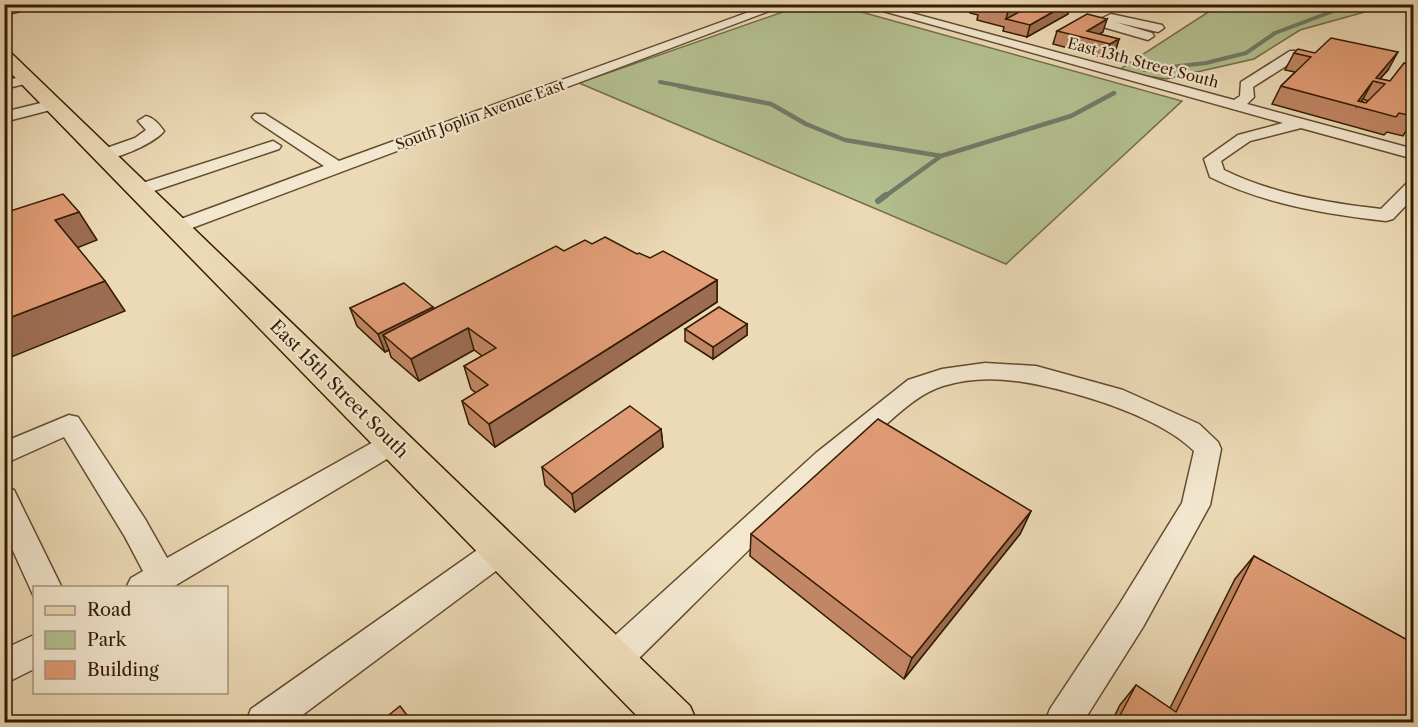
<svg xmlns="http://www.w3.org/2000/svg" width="1418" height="727" viewBox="0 0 1418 727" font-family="'Libre Caslon Text',serif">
<rect width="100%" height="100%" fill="#ecdab6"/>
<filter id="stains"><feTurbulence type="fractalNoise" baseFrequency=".00333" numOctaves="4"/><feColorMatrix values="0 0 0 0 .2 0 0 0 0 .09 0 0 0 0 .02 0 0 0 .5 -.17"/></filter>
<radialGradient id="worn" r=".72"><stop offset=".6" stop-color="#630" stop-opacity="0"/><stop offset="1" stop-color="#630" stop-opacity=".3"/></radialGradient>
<path fill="#b4c090" stroke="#746e48" stroke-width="1.5" d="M 836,5 L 1182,101 L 1006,264 L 579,83 L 803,5 Z
M 1219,5 L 1390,5 L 1300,30 L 1254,59 L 1166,79 L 1117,71 Z"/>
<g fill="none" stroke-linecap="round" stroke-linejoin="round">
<path stroke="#717b68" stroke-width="4" d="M 1144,70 L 1206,63 L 1246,53 L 1275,33 L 1344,7 L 1394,4
M 660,82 L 687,87"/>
<path stroke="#717b68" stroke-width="4.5" d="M 679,86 L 771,104 L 806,124 L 845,140 L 941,156
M 884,197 L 941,156 L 1071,116 L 1114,93"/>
<path stroke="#717b68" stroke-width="6" d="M 878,201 L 886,195"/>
<defs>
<path id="minor" d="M 24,4 L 50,4 L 4,15 L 4,8 Z
M 771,4 L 788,4 L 184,231 L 170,231 L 167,227 L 170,223 L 324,166 L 255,120 L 252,117 L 255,114 L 265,114 L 339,161 Z
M 858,4 L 878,4 L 1234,100 L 1240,96 L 1241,82 L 1290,51 L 1300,51 L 1302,54 L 1300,57 L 1253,87 L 1254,97 L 1247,104 L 1414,149 L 1414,159 L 1301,128 L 1250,141 L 1221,161 L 1224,170 C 1273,194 1328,203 1381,209 L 1408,182 L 1414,181 L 1414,197 L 1393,219 L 1386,221 C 1326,214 1264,204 1210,177 L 1204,159 L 1238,135 L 1283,123 Z
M 1111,14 L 1162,25 L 1164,28 L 1158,32 L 1115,22 L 1152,33 L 1154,36 L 1148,40 L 1096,25 L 1094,22 Z
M 28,75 L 33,76 L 35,79 L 33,82 L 4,89 L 4,81 Z
M 53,100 L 61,105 L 58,108 L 4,122 L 4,112 Z
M 146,116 C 154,118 159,124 164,131 C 155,143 113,162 98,159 L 96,155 L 98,151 L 135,138 L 146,130 L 138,121 Z
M 273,141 L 281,146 L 279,149 L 145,194 L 133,194 L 130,190 L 133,186 Z
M 985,363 L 1036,366 L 1123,390 L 1199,424 L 1218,442 L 1221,449 L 1210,505 L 1143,627 L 1083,722 L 1045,722 L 1050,709 L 1119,605 L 1182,503 L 1194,451 C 1169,426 1120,407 1086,397 C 1040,384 991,371 943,386 C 917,394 895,417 874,435 C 786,509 706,593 624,673 L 612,677 L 600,673 L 595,661 L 600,649 L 816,453 L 908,380 L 942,369 Z
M 69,415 L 78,417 L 145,519 L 167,558 L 384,436 L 393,433 L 402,436 L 406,443 L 402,450 L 171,588 L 126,588 L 131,578 L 143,571 L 125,537 L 64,437 L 4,464 L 4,442 Z
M 4,487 L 14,490 L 62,588 L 34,588 L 34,597 L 4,531 Z
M 501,537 L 512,541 L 516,550 L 512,559 L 293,722 L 246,722 L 251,709 L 490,541 Z
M 34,635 L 34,669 L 4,684 L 4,649 Z"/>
<path id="major" d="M 4,51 L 10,52 L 690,706 L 697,722 L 643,722 L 4,66 Z"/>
</defs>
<use href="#minor" stroke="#624c2e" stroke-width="3"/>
<use href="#major" stroke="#341c00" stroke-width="3"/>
<use href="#minor" fill="#f3e7d0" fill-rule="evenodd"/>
<use href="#major" fill="#ecdab6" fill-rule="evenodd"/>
</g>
<path fill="#c18665" stroke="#341c00" stroke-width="1.5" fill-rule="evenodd" d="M 971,4 L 1071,4 L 1068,14 L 1027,37 L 1003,31 L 1004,27 L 977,20 L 978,15 L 970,13 Z
M 1162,4 L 1189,4 L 1183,9 Z
M 1057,31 L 1103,32 L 1099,34 L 1119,39 L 1115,52 L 1105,58 L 1053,44 Z
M 1294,53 L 1388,70 L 1380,79 L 1390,81 L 1413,66 L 1413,119 L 1403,136 L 1387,132 L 1384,135 L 1272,104 L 1281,86 L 1295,72 L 1285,70 ZM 1363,99 L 1368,101 L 1366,103 L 1361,101 Z
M 592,244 L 637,254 L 717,280 L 717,302 L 495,447 L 469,424 L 462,401 L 476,393 L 471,389 L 464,366 L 482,356 L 474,350 L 419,381 L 391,357 L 389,350 L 385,352 L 357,326 L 350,308 L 433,307 L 434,309 L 564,251 Z
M 747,324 L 747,335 L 713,359 L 685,341 L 685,329 Z
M 661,429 L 663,447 L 575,512 L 545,485 L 542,467 Z
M 1031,511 L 1020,534 L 904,679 L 750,556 L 751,534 Z
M 1254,556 L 1413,723 L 1111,723 L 1120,705 L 1136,685 L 1170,708 L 1235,579 Z"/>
<path fill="#9d6d53" stroke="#341c00" stroke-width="1.5" d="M 1021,4 L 1046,4 L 1006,19 L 1008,11 Z
M 1067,4 L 1071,4 L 1068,14 L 1027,37 L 1030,25 Z
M 1107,19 L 1103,32 L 1090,39 L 1087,31 Z
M 1119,39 L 1115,52 L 1105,58 L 1110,44 Z
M 1398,52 L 1388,70 L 1377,82 L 1376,78 Z
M 1373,81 L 1363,99 L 1357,106 L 1358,101 Z
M 79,212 L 97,240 L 74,249 L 55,220 Z
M 717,280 L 717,302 L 495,447 L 489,424 Z
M 105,281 L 125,311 L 4,360 L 4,320 Z
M 433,307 L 438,324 L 383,335 L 389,350 L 385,352 L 378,334 Z
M 747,324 L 747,335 L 713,359 L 713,347 Z
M 468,328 L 474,350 L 419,381 L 411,359 Z
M 661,429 L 663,447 L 575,512 L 572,494 Z
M 1031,511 L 1020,534 L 904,679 L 912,658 Z"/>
<path fill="#e09c76" stroke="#341c00" stroke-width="1.5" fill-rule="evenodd" d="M 983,4 L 1021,4 L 1008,11 Z
M 1034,4 L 1067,4 L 1030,25 L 1006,19 Z
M 1087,14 L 1107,19 L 1087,31 L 1119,39 L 1110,44 L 1057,31 Z
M 1331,38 L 1398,52 L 1376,78 L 1390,81 L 1404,63 L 1413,66 L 1413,116 L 1399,113 L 1396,117 L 1281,86 L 1311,57 L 1294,53 L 1298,49 L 1315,53 ZM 1373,81 L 1385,84 L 1366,103 L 1358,101 Z
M 63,194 L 79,212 L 55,220 L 105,281 L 4,320 L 4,213 Z
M 605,237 L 637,254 L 639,253 L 650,258 L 663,251 L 717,280 L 489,424 L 462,401 L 488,385 L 464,366 L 496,348 L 468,328 L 411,359 L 383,335 L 556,246 L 564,251 L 585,240 L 592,244 Z
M 404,283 L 433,307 L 378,334 L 350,308 Z
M 719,307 L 747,324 L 713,347 L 685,329 Z
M 630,406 L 661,429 L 572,494 L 542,467 Z
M 878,419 L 1031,511 L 912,658 L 751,534 Z
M 1254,556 L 1413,643 L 1413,723 L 1116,723 L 1136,685 L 1176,712 Z
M 400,706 L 413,723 L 379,723 Z"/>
<g text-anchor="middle" stroke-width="4.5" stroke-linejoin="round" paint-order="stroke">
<g font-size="15" fill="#341c00" stroke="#f3e7d0">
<text transform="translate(1143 63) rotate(15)" y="5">East 13th Street South</text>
<text transform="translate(480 115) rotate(-20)" y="5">South Joplin Avenue East</text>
</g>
<g font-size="18" fill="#341c00" stroke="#f3e7d0">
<text transform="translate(339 389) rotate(45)" y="6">East 15th Street South</text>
</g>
</g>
<rect width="1418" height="727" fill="none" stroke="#ecdab6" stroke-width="24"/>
<rect x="6" y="6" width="1406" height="715" fill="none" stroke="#341c00" stroke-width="3"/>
<rect x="12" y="12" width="1394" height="703" fill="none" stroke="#341c00" stroke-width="1.5"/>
<rect x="33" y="586" width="195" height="108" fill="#f3e7d0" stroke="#a7967d" stroke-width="1.5"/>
<rect x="45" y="606" width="30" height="9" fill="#ecdab6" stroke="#a7967d" stroke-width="1.5"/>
<text x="87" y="616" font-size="18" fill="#341c00">Road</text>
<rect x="45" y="631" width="30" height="18" fill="#b4c090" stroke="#a7967d" stroke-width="1.5"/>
<text x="87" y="646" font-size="18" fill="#341c00">Park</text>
<rect x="45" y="661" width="30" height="18" fill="#e09c76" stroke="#a7967d" stroke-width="1.5"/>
<text x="87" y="676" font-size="18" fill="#341c00">Building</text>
<rect width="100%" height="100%" filter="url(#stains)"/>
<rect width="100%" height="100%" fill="url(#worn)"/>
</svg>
